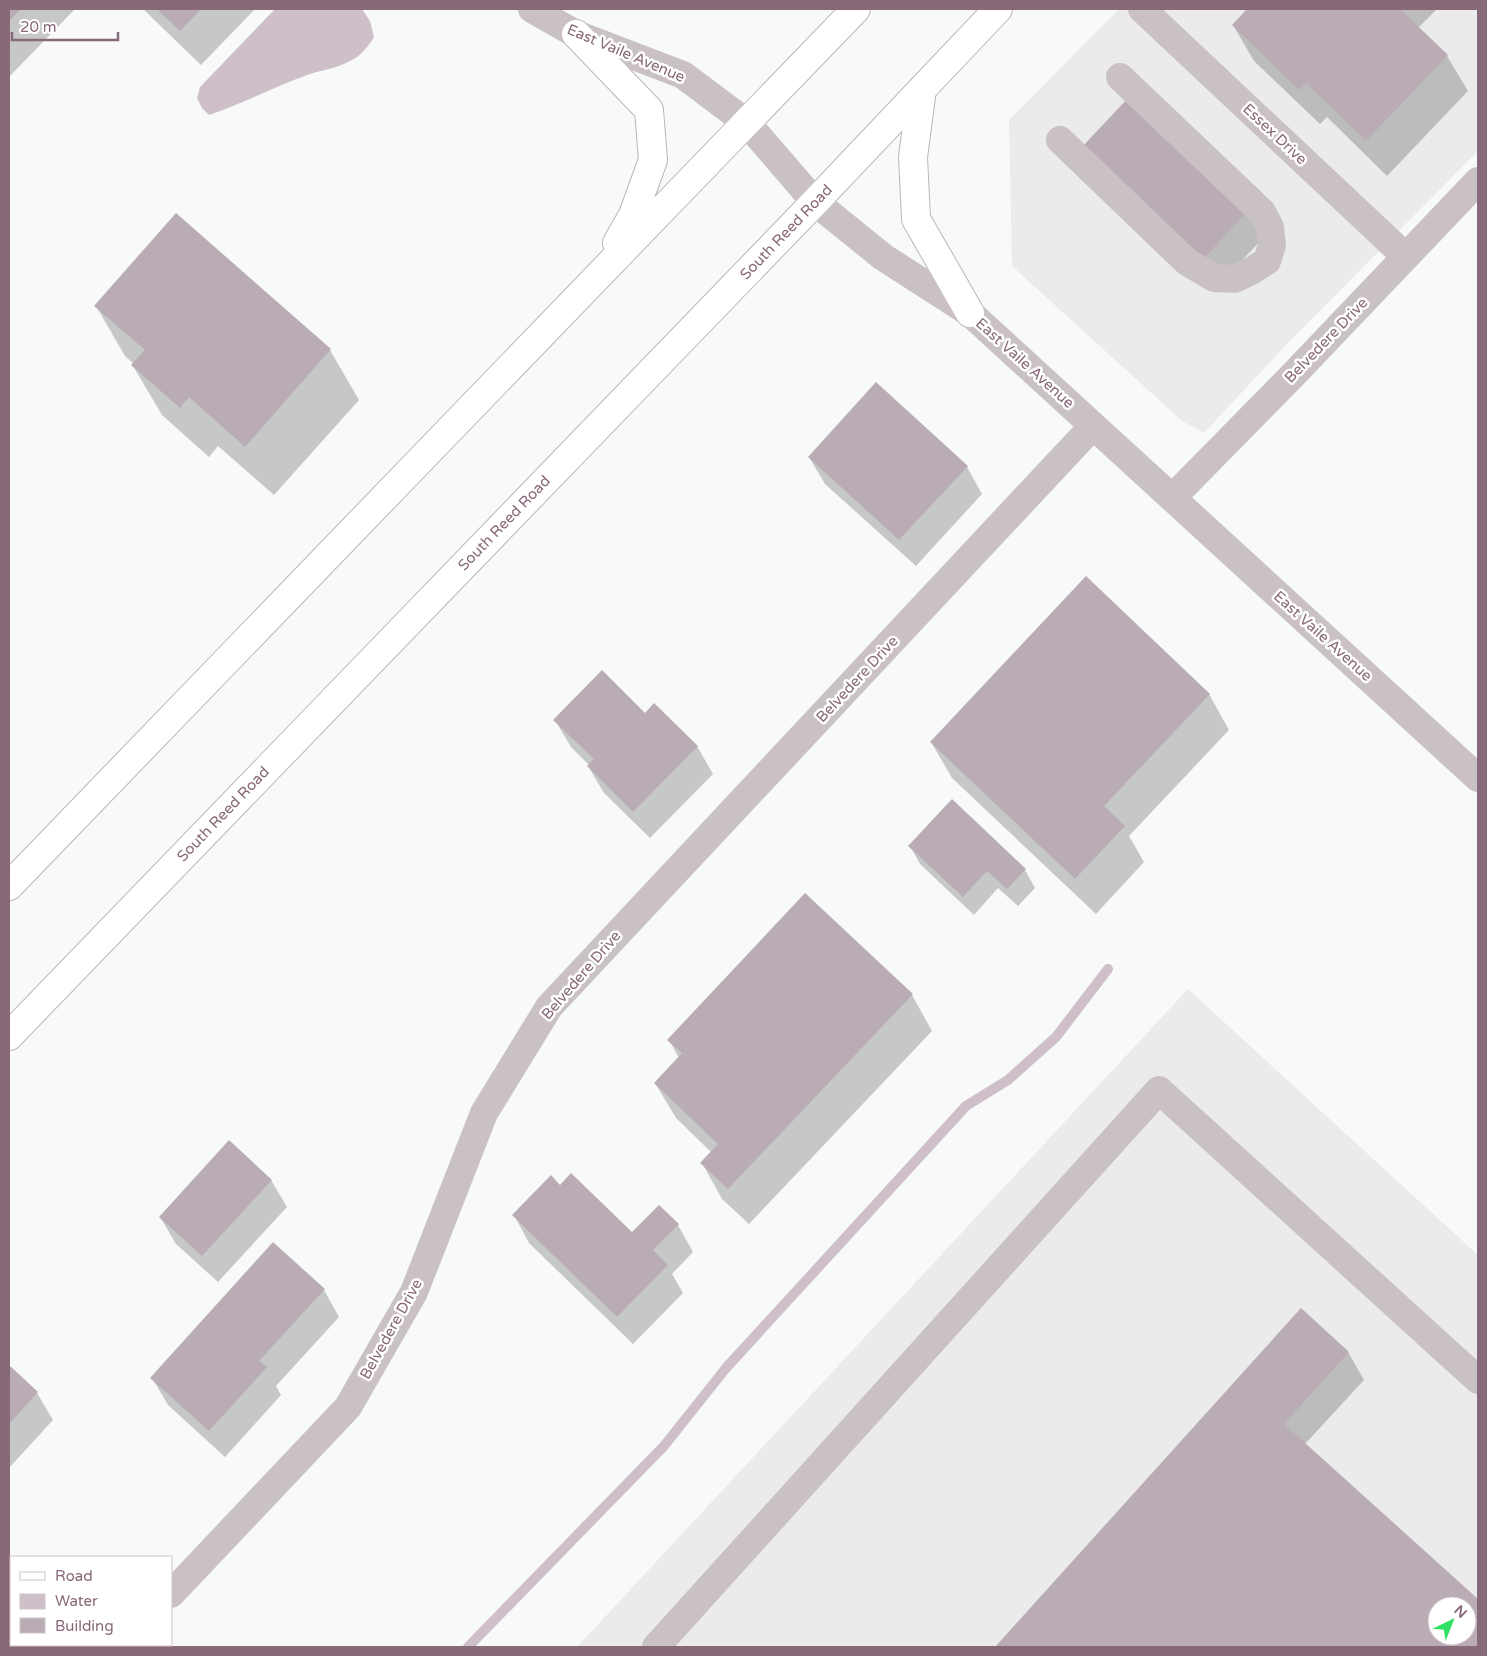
<svg xmlns="http://www.w3.org/2000/svg" width="1487" height="1656" viewBox="0 0 1487 1656" font-family="'Varela Round',sans-serif">
<rect width="100%" height="100%" fill="#f8fafa"/>
<path fill="#ebebec" fill-rule="evenodd" d="M 1119,9 L 1478,9 L 1478,151 L 1287,344 L 1204,433 L 1182,421 L 1012,266 L 1009,120 Z
M 1188,989 L 1478,1255 L 1478,1647 L 577,1647 ZM 1437,1606 L 1467,1606 L 1467,1636 L 1437,1636 Z"/>
<path fill="#cebfc9" d="M 275,9 L 362,9 L 370,21 L 374,37 C 367,48 361,56 350,61 C 337,68 323,70 310,74 C 276,86 244,103 209,115 L 202,108 L 197,98 L 200,87 Z"/>
<path fill="#0003" fill-rule="evenodd" d="M 9,9 L 75,9 L 9,77 Z
M 143,9 L 255,9 L 201,65 Z
M 1249,9 L 1437,9 L 1418,28 L 1447,56 L 1468,91 L 1387,176 L 1327,117 L 1320,124 L 1254,61 L 1233,25 Z
M 1099,175 L 1249,209 L 1264,237 L 1219,285 Z
M 96,306 L 330,350 L 359,400 L 274,495 L 218,446 L 209,457 L 162,415 L 133,366 L 134,364 L 125,356 Z
M 809,457 L 967,467 L 982,494 L 916,566 L 825,484 Z
M 1209,694 L 1229,730 L 1129,836 L 1144,862 L 1096,914 L 952,778 L 931,742 Z
M 645,714 L 697,746 L 713,774 L 650,838 L 604,793 L 588,766 L 589,765 L 571,747 L 555,720 Z
M 910,846 L 1025,870 L 1035,888 L 1018,906 L 998,888 L 974,915 L 920,864 Z
M 912,995 L 932,1031 L 749,1224 L 722,1199 L 702,1163 L 712,1153 L 676,1118 L 655,1083 L 679,1058 L 669,1040 Z
M 271,1180 L 287,1207 L 218,1282 L 176,1244 L 160,1217 Z
M 560,1186 L 632,1234 L 678,1225 L 693,1252 L 672,1274 L 683,1293 L 633,1344 L 529,1243 L 514,1215 Z
M 324,1290 L 339,1317 L 276,1386 L 281,1395 L 225,1457 L 168,1405 L 152,1378 Z
M 1301,1310 L 1348,1352 L 1364,1380 L 1305,1444 L 1478,1601 L 1478,1647 L 996,1647 ZM 1437,1606 L 1467,1606 L 1467,1636 L 1437,1636 Z
M 9,1367 L 37,1393 L 53,1420 L 9,1468 Z"/>
<g fill="none" stroke-linecap="round" stroke-linejoin="round">
<path stroke="#cebfc9" stroke-width="10" d="M 468,1647 L 664,1446 L 726,1368 L 966,1106 L 1008,1080 L 1056,1037 L 1108,969"/>
</g>
<path fill="#baacb4" fill-rule="evenodd" d="M 9,9 L 21,9 L 9,21 Z
M 157,9 L 201,9 L 180,31 Z
M 1247,9 L 1400,9 L 1448,55 L 1366,141 L 1306,83 L 1299,90 L 1232,25 Z
M 1129,97 L 1250,209 L 1203,259 L 1082,147 Z
M 176,213 L 331,349 L 245,447 L 189,397 L 180,408 L 131,365 L 145,350 L 94,306 Z
M 876,382 L 968,466 L 899,540 L 808,457 Z
M 1086,576 L 1210,694 L 1104,806 L 1125,826 L 1075,879 L 930,742 Z
M 602,670 L 645,713 L 654,703 L 698,746 L 633,812 L 587,766 L 594,759 L 553,720 Z
M 952,799 L 1026,869 L 1007,889 L 987,871 L 963,897 L 908,846 Z
M 805,893 L 913,994 L 728,1189 L 700,1163 L 718,1144 L 654,1083 L 682,1053 L 667,1040 Z
M 229,1140 L 272,1180 L 202,1256 L 159,1217 Z
M 571,1173 L 632,1232 L 659,1205 L 679,1224 L 653,1250 L 668,1265 L 617,1317 L 512,1215 L 551,1175 L 560,1185 Z
M 273,1242 L 325,1289 L 259,1361 L 267,1367 L 209,1431 L 150,1378 Z
M 1301,1308 L 1349,1352 L 1284,1424 L 1478,1599 L 1478,1647 L 995,1647 ZM 1437,1606 L 1467,1606 L 1467,1636 L 1437,1636 Z
M 9,1365 L 38,1392 L 9,1424 Z"/>
<g fill="none" stroke-linecap="round" stroke-linejoin="round">
<defs>
<path id="major" d="M 576,34 L 649,110 L 653,160 L 633,215 L 617,243
M 922,89 L 913,157 L 916,219 L 970,313
M 9,886 L 856,9
M 9,1036 L 815,202 L 998,9"/>
</defs>
<use href="#major" stroke="#beb5b9" stroke-width="30"/>
<path stroke="#cac1c5" stroke-width="28" d="M 532,9 L 576,34 L 683,75 L 747,123 L 815,202 L 883,257 L 970,313 L 1478,778
M 1142,9 L 1405,256
M 1060,140 L 1187,262 L 1214,278 L 1235,279 L 1251,271 L 1267,261 L 1272,245 L 1270,227 L 1262,212 L 1120,77
M 1172,498 L 1293,375 L 1478,181
M 171,1594 L 348,1407 L 414,1292 L 484,1113 L 549,1007 L 1093,426
M 122,1647 L 124,1645
M 656,1647 L 1159,1090 L 1478,1380"/>
<use href="#major" stroke="#fff" stroke-width="28"/>
</g>
<g text-anchor="middle" stroke-width="5" stroke-linejoin="round" paint-order="stroke">
<g font-size="15" fill="#886979" stroke="#fff">
<text transform="translate(626 53) rotate(23)" y="5">East Vaile Avenue</text>
<text transform="translate(1275 134) rotate(43)" y="5">Essex Drive</text>
<text transform="translate(786 232) rotate(-46)" y="5">South Reed Road</text>
<text transform="translate(1326 340) rotate(-46)" y="5">Belvedere Drive</text>
<text transform="translate(1025 363) rotate(42)" y="5">East Vaile Avenue</text>
<text transform="translate(504 523) rotate(-46)" y="5">South Reed Road</text>
<text transform="translate(1323 636) rotate(42)" y="5">East Vaile Avenue</text>
<text transform="translate(857 679) rotate(-47)" y="5">Belvedere Drive</text>
<text transform="translate(223 814) rotate(-46)" y="5">South Reed Road</text>
<text transform="translate(581 975) rotate(-49)" y="5">Belvedere Drive</text>
<text transform="translate(391 1329) rotate(-61)" y="5">Belvedere Drive</text>
</g>
</g>
<rect width="1487" height="1656" fill="none" stroke="#886979" stroke-width="20"/>
<rect x="10" y="1556" width="162" height="90" fill="#ffffff" stroke="#cfc3c9"/>
<rect x="20" y="1572" width="25" height="8" fill="#ffffff" stroke="#cfc3c9"/>
<text x="55" y="1581" font-size="15" fill="#886979">Road</text>
<rect x="20" y="1594" width="25" height="15" fill="#cebfc9" stroke="#cfc3c9"/>
<text x="55" y="1606" font-size="15" fill="#886979">Water</text>
<rect x="20" y="1618" width="25" height="15" fill="#baacb4" stroke="#cfc3c9"/>
<text x="55" y="1631" font-size="15" fill="#886979">Building</text>
<g transform="translate(1452 1621) rotate(43)"><circle r="24" fill="#ffffff" stroke="#cfc3c9"/>
<path d="M0-4L9 19L0 12L-9 19Z" fill="#31e164"/>
<text y="-8" font-size="14" font-weight="bold" text-anchor="middle" fill="#886979">N</text>
</g>
<path d="M12 32v8h106v-8" fill="none" stroke="#886979" stroke-width="2.5"/>
<text x="20" y="32" font-size="15" fill="#886979" stroke="#ffffff" stroke-width="4" paint-order="stroke">20 m</text>
</svg>
